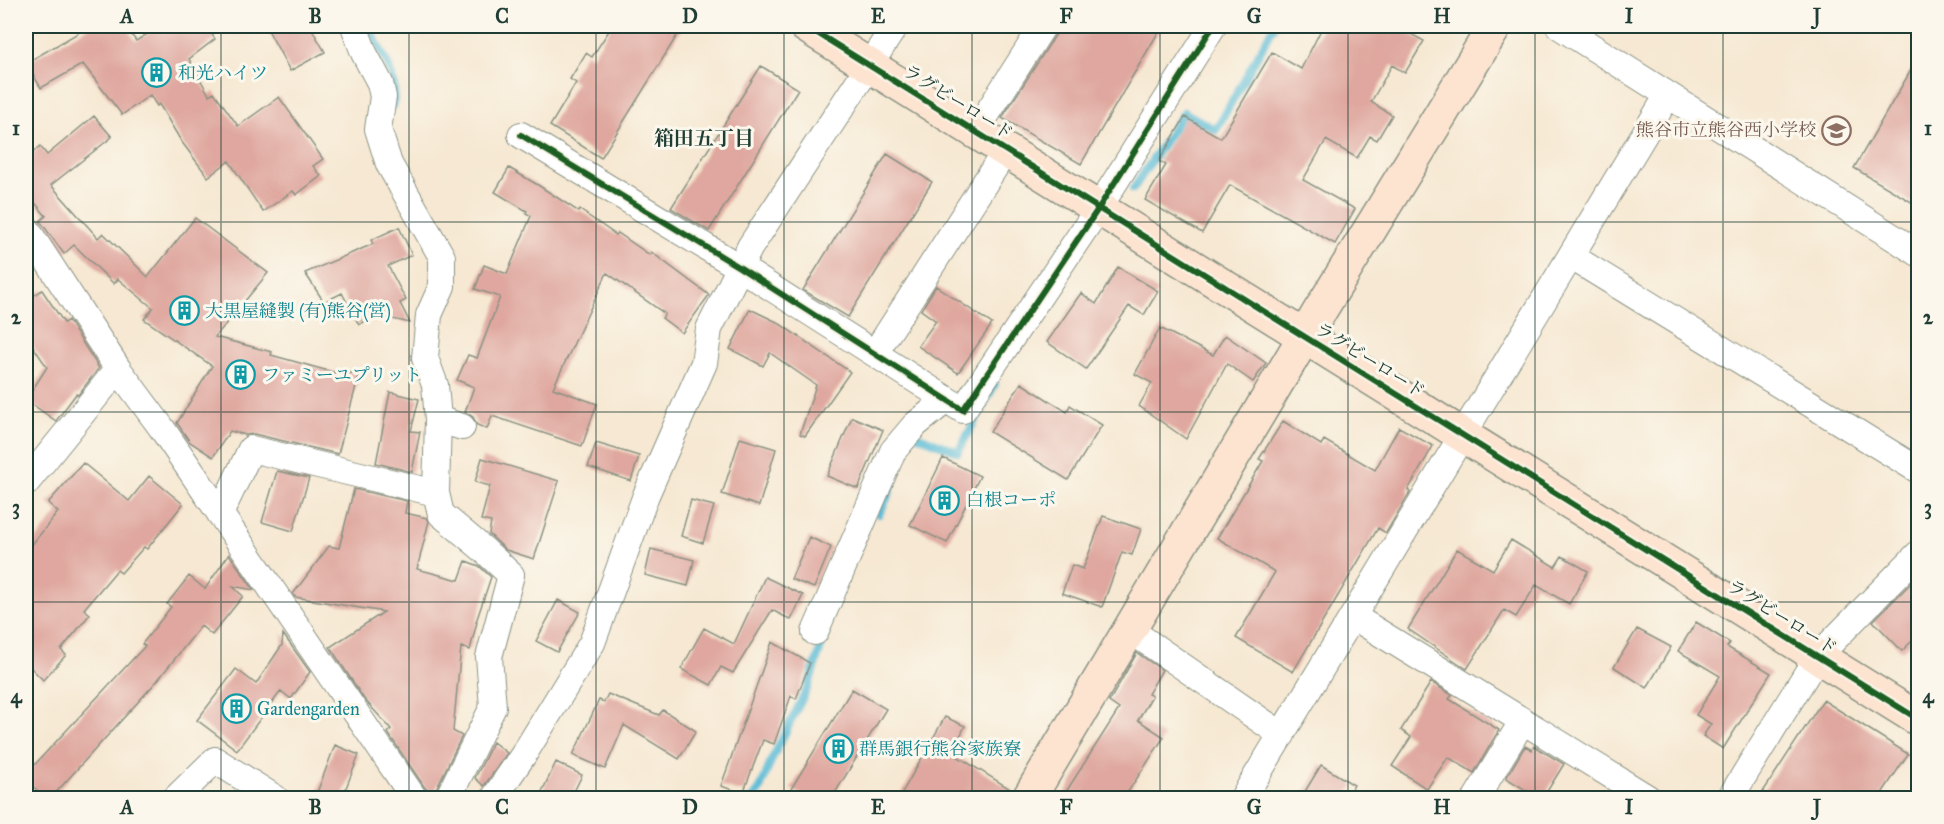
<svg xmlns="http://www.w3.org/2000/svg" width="1944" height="824" viewBox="0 0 1944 824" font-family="'IM FELL Great Primer','Noto Serif JP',serif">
<rect width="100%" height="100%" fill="#fbf7ec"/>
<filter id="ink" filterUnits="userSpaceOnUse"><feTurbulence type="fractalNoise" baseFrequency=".0167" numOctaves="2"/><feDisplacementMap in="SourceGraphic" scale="12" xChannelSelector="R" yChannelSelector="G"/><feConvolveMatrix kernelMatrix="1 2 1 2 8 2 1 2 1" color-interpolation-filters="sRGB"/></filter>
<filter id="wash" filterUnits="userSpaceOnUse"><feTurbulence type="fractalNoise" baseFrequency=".008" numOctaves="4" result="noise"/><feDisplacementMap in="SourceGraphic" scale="24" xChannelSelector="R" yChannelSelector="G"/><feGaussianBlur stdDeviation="1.35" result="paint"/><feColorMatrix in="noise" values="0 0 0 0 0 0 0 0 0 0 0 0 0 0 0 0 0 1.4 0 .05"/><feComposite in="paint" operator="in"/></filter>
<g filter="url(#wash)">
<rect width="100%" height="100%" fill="#f6e8d2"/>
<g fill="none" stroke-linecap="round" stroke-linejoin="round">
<path stroke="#58bbd6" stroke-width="8" d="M 368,26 C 380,51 400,76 393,105
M 1133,189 L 1184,112 L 1216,130 L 1274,26
M 912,437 L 914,434 L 958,452 L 995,384
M 879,514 L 889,495 L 893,479
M 496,545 L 510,556 L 516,566
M 753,798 L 760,789 L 772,759 L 808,687 L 826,632"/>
</g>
<g id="blocks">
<path fill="#dfa79f" d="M 90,26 L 125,26 L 136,41 L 160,26 L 207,26 L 215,39 L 189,59 L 209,95 L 214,92 L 238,126 L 279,97 L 323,159 L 313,166 L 321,176 L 296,195 L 293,191 L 263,212 L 229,161 L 208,177 L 181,141 L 159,104 L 157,106 L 150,95 L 122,115 L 83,64 L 41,88 L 26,63 Z
M 266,26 L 310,26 L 325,52 L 290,71 Z
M 612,26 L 683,26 L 601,158 L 550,126 L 576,83 L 570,79 L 586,53 L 592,57 Z
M 1058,26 L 1162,26 L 1081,164 L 1002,118 L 1056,34 Z
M 1323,26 L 1396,26 L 1424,41 L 1405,73 L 1392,65 L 1371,102 L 1392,115 L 1377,140 L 1370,136 L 1357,158 L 1326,140 L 1303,180 L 1355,209 L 1335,244 L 1230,185 L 1202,233 L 1145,200 L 1166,165 L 1159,161 L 1185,117 L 1221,138 L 1272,52 L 1301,69 Z
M 1918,58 L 1918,206 L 1854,168 Z
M 761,66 L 798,89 L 709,231 L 671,208 Z
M 94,116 L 112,137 L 51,185 L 98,238 L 103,233 L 148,277 L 195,218 L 268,273 L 215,337 L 272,352 L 271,355 L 336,373 L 337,370 L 359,375 L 338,454 L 254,434 L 246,435 L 230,431 L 213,457 L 190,442 L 177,423 L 212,366 L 144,319 L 153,308 L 118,279 L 114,284 L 74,245 L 64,254 L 40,221 L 46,216 L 26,192 L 26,159 L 40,146 L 47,155 Z
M 887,154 L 932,182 L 848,317 L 803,290 Z
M 509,168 L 538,185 L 579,212 L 580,210 L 616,235 L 618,233 L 650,255 L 651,252 L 709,295 L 682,333 L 662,318 L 665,314 L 607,273 L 553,388 L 597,404 L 582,446 L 492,416 L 487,429 L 477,425 L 473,417 L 465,412 L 474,387 L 457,380 L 468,355 L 477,358 L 500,297 L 475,289 L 484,265 L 507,274 L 531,216 L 526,213 L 527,211 L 495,192 Z
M 399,227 L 412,255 L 388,266 L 406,300 L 400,303 L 410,323 L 375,315 L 359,325 L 342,293 L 324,302 L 305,273 L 373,244 L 371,240 Z
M 1118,267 L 1158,291 L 1144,315 L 1129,306 L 1086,369 L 1047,342 L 1081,293 L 1096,304 Z
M 936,286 L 992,324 L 958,373 L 918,346 L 936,321 L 921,310 Z
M 42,290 L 64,323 L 68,320 L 99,368 L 78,395 L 76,394 L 56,421 L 26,400 L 47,367 L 26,336 L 26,301 Z
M 750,309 L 777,322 L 850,372 L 805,436 L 800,434 L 816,385 L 770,353 L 763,366 L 730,349 Z
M 1160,328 L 1213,355 L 1225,335 L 1266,363 L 1253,382 L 1227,364 L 1186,439 L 1139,406 L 1152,383 L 1135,374 Z
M 1021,383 L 1067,412 L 1070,405 L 1102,425 L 1068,480 L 990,432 Z
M 390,392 L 419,399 L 411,431 L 420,432 L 412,472 L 376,463 Z
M 852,417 L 883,430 L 858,489 L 827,476 Z
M 1283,421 L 1321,445 L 1324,440 L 1375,470 L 1399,427 L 1433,446 L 1408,490 L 1410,492 L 1386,533 L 1378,528 L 1293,672 L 1236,638 L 1275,572 L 1217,538 L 1263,461 L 1259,459 Z
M 740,438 L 776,449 L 759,506 L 722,494 Z
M 596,443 L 639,456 L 631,481 L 588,467 Z
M 482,458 L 559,481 L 534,559 L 506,550 L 489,534 L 491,522 L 481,520 L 490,486 L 475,482 Z
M 943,458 L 980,476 L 947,543 L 910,525 Z
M 83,463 L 129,501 L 149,476 L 183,504 L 147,549 L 144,547 L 121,573 L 117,570 L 84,609 L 90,614 L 61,650 L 66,655 L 43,680 L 26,663 L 26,552 L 58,512 L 48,503 Z
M 277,471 L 309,478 L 293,531 L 262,522 Z
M 354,489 L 407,501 L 405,513 L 427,518 L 429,521 L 417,569 L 459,580 L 466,561 L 479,566 L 491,577 L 476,622 L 477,622 L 470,650 L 461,647 L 453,731 L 462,736 L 434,793 L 425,788 L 388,733 L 391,729 L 364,699 L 330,647 L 384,612 L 295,597 L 293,594 L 329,546 L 339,548 Z
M 691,500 L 714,506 L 703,543 L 681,536 Z
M 1103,516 L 1141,529 L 1132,555 L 1122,552 L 1102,607 L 1062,593 L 1072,565 L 1083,569 Z
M 809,537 L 831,547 L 814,588 L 791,579 Z
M 1511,540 L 1555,567 L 1562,556 L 1588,571 L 1569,604 L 1536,585 L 1516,617 L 1504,610 L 1467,669 L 1408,629 L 1457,549 L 1493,570 Z
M 651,549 L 694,560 L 688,586 L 645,575 Z
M 229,554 L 254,590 L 232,586 L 243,596 L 212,635 L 201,626 L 157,681 L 51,798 L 45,798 L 26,780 L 26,774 L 145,646 L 142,644 L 171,607 L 167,604 L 189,576 L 205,589 Z
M 1918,576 L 1918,635 L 1902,651 L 1873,621 Z
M 765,577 L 803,595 L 791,620 L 772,610 L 733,673 L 721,667 L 711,685 L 681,669 L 704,628 L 734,644 Z
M 558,600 L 580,612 L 557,652 L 536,641 Z
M 1696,622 L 1730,643 L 1727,647 L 1771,673 L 1723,749 L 1703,736 L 1711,724 L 1696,715 L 1720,676 L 1678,651 Z
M 1637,629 L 1671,647 L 1647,688 L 1614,667 Z
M 283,634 L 310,672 L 291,699 L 281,691 L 237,750 L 197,720 L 236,669 L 256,684 L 282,645 Z
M 772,642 L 810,663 L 796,699 L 791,696 L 774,744 L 763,740 L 744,791 L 736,791 L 721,786 Z
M 1137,653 L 1162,670 L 1148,694 L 1152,696 L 1138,720 L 1164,737 L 1124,798 L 1062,798 L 1119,709 L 1109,702 Z
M 1431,682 L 1452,695 L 1449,699 L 1499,730 L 1474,773 L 1448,757 L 1427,789 L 1392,766 L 1411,737 L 1401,730 Z
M 852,689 L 886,709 L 832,798 L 807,798 L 791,789 Z
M 608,694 L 659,715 L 663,710 L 696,731 L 679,759 L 624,725 L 605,769 L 573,755 L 599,700 L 604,702 Z
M 1823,700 L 1908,754 L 1879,798 L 1759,798 Z
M 945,717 L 965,726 L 952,753 L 1012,790 L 1010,798 L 899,798 Z
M 493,742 L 507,753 L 484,786 L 475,778 Z
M 335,745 L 359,755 L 342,798 L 315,798 Z
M 1525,746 L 1532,750 L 1534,746 L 1564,764 L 1543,798 L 1539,798 L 1506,778 Z
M 556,762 L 582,775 L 571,798 L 539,798 Z
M 1321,765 L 1354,785 L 1346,798 L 1301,798 Z"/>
</g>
</g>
<g filter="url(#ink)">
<use href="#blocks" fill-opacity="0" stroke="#8a9283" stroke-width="1.5"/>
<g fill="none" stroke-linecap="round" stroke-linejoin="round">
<defs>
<path id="street" d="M 354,26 L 364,53 L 380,83 L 383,97 L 378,129 L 389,164 L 442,257 L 442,286 L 429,315 L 425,358 L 435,385 L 438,419 L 436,493 L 441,514 L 484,550 L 511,575 L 489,657 L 493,707 L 448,798
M 1559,26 L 1918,253
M 976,131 L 1043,26
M 521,135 L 739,267 L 963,410 L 1098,209 L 1213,26
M 26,228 L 118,369 L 161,427 L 414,798
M 1572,257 L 1918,470
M 875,353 L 1006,150
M 438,419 L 462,427
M 26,483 L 118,369
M 220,514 L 251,449 L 436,493
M 1354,617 L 1648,798
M 1130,630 L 1282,735
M 815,632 L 893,451 L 915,425 L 946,400
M 176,798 L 215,760 L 275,798
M 494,798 L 524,754 L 592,643 L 646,495 L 704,363 L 709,329 L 750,247 L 895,26
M 1243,798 L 1668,95
M 1476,798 L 1522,722
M 1730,798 L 1817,657 L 1918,554"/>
<path id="secondary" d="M 806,26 L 1918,719
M 1029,798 L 1318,314 L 1495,26"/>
</defs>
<use href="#street" stroke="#8a9283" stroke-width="28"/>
<use href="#secondary" stroke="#8a9283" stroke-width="36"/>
<use href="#street" stroke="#fff" stroke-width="26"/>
<use href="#secondary" stroke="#fde4d1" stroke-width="33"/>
<defs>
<path id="cycleway" d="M 806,26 L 1918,719
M 521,135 L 739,267 L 963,410 L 1098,209 L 1213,26"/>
</defs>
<use href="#cycleway" stroke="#fbf7ec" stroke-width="10"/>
<use href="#cycleway" stroke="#1b5e20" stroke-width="6"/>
</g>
</g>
<path fill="none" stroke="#1f3d34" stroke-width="1.5" stroke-opacity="0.55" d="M 221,26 L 221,798M 409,26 L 409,798M 596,26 L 596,798M 784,26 L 784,798M 972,26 L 972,798M 1160,26 L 1160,798M 1348,26 L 1348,798M 1535,26 L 1535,798M 1723,26 L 1723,798M 26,222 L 1918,222M 26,412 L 1918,412M 26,602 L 1918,602"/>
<defs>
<symbol id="building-ring" viewBox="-11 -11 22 22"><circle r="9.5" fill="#fbf7ec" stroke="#0f9aa8" stroke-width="1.5"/><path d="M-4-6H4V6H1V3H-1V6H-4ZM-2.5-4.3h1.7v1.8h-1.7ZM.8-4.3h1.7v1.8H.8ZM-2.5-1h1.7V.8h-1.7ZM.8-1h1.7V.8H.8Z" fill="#0f9aa8"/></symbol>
<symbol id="school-ring" viewBox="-11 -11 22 22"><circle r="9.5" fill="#fbf7ec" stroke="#8d6e63" stroke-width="1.5"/><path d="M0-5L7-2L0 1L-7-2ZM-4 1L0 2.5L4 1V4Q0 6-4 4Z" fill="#8d6e63"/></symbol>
</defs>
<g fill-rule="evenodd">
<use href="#building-ring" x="140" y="56" width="33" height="33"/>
<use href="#school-ring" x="1820" y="114" width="33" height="33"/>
<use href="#building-ring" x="168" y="294" width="33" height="33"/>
<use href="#building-ring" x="224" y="358" width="33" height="33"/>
<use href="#building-ring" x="928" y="484" width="33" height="33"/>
<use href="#building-ring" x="220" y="692" width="33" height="33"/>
<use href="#building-ring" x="822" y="732" width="33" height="33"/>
</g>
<g text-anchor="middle" stroke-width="6" stroke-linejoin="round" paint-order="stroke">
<g font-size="18" fill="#0d838f" stroke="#fbf7ec" text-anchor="start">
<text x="178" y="79">和光ハイツ</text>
<text x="205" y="317">大黒屋縫製 (有)熊谷(営)</text>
<text x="262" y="381">ファミーユプリット</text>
<text x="966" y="506">白根コーポ</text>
<text x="257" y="715">Gardengarden</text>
<text x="859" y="755">群馬銀行熊谷家族寮</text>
</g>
<g font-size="18" fill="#1f3d34" stroke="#fbf7ec">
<text transform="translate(958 102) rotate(32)" y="6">ラグビーロード</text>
<text transform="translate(1370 360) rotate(32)" y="6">ラグビーロード</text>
<text transform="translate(1782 617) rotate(32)" y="6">ラグビーロード</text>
</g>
<g font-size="18" fill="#785e54" stroke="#fbf7ec" text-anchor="end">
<text x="1816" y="136">熊谷市立熊谷西小学校</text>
</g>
<g font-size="20" font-weight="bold" fill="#1f3d34" stroke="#fbf7ec">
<text x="704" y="145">箱田五丁目</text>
</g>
</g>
<rect width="1944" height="824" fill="none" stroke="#fbf7ec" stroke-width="66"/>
<rect x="33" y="33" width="1878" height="758" fill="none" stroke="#1f3d34" stroke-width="2"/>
<g font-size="20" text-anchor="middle" font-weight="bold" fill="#1f3d34">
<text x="127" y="23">A</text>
<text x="315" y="23">B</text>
<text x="502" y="23">C</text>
<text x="690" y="23">D</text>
<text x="878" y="23">E</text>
<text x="1066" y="23">F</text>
<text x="1254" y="23">G</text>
<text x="1442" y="23">H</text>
<text x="1629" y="23">I</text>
<text x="1817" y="23">J</text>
<text x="16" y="135">1</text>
<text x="1928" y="135">1</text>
<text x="16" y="324">2</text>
<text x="1928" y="324">2</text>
<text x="16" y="514">3</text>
<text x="1928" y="514">3</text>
<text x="16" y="703">4</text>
<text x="1928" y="703">4</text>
<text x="127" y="814">A</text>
<text x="315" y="814">B</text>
<text x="502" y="814">C</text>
<text x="690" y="814">D</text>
<text x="878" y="814">E</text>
<text x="1066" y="814">F</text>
<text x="1254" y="814">G</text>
<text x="1442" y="814">H</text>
<text x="1629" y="814">I</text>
<text x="1817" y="814">J</text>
</g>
</svg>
